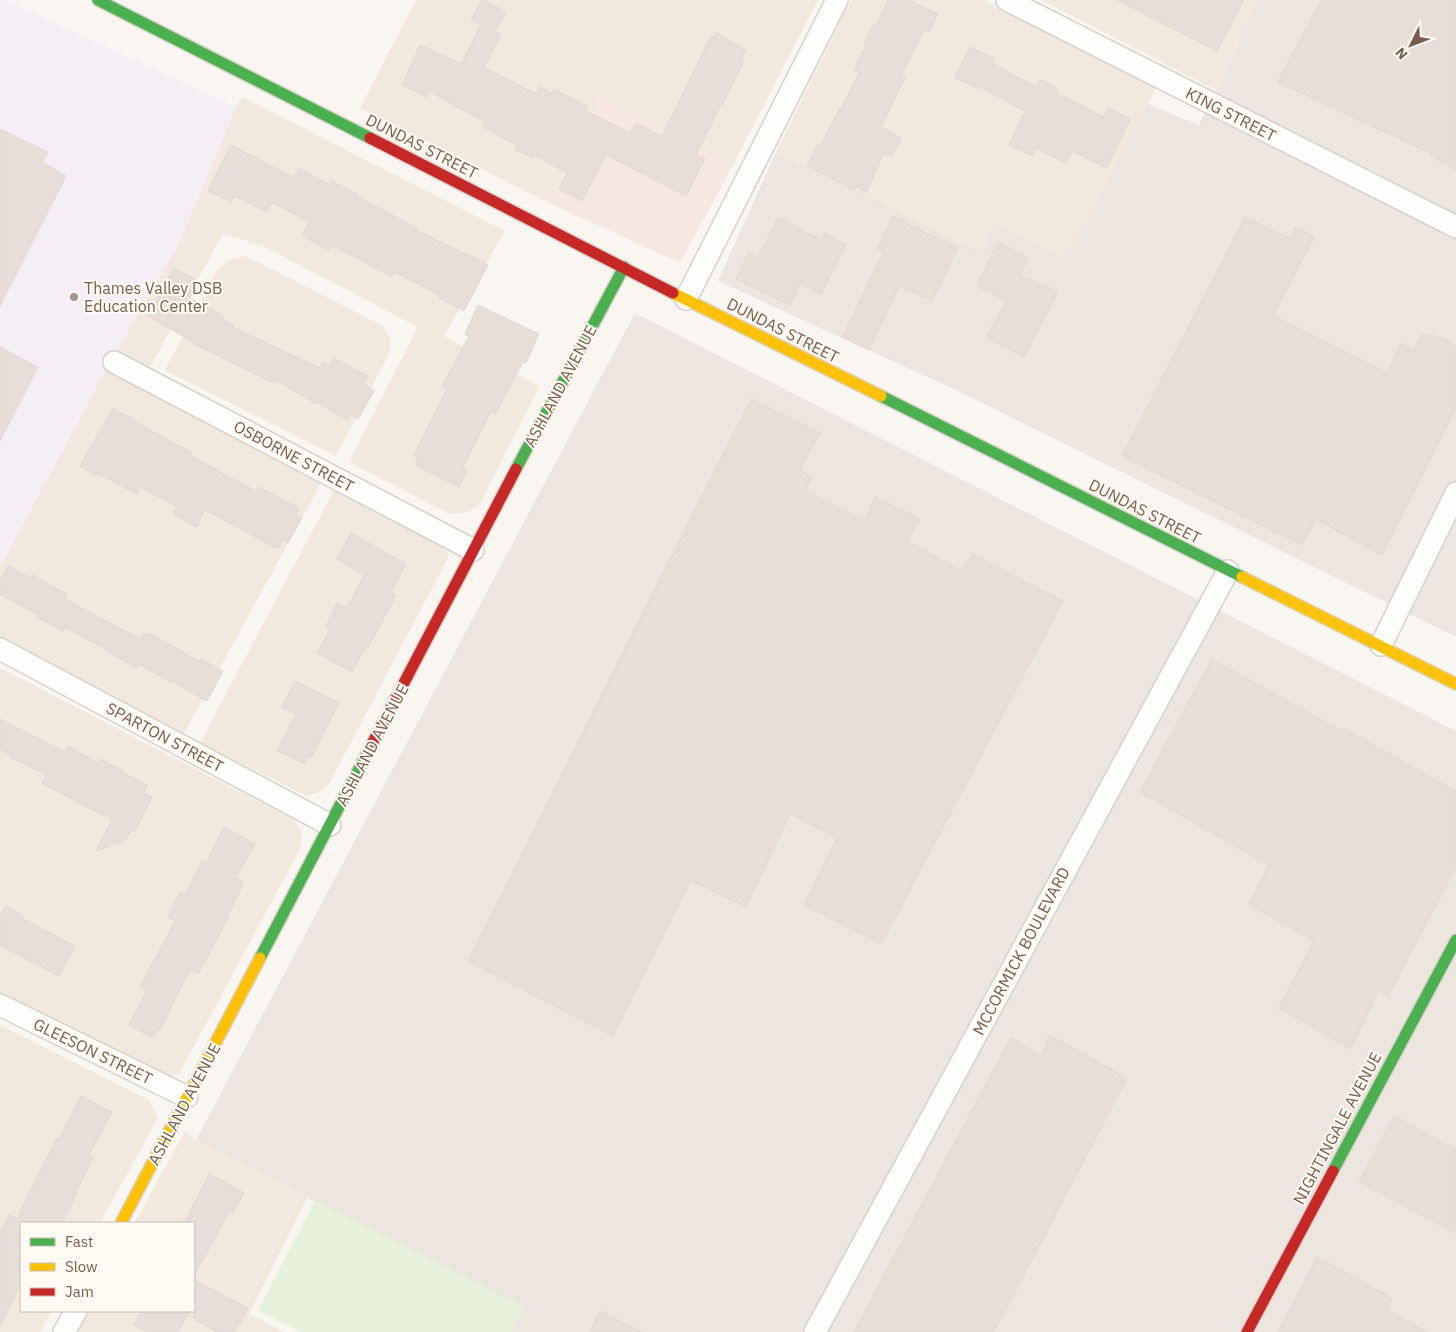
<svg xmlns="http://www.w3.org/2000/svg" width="1456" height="1332" viewBox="0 0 1456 1332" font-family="'IBM Plex Sans',sans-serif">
<rect width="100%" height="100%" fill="#f9f5f0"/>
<path fill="#f2e8de" d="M 416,0 L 818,0 L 732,167 L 601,97 L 549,203 L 360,108 Z
M 851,0 L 983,0 L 1157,87 L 1066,260 L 995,224 L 981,254 L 776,152 Z
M 1041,0 L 1257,0 L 1216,90 Z
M 242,97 L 505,231 L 444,336 L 540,386 L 478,507 L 463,513 L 450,514 L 349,462 L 418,327 L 265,247 L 223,233 L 148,371 L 116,353 L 180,241 L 236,107 Z
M 244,256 L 260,263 L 383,326 L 391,339 L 389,354 L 336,456 L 165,370 L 216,271 L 227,261 Z
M 107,369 L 321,480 L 318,489 L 183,735 L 0,639 L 0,567 L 101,379 Z
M 335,484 L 448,548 L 448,558 L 329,784 L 320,792 L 307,796 L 200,743 L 331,496 Z
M 0,668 L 294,820 L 302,832 L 300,849 L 179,1074 L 169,1076 L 158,1074 L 0,993 Z
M 0,1025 L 149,1100 L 158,1118 L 100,1223 L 21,1223 L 21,1311 L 52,1311 L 40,1332 L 0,1332 Z
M 185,1131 L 196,1140 L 307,1198 L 249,1314 L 284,1332 L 77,1332 L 89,1311 L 194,1311 L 194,1223 L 135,1223 Z"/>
<path fill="#f6e8e1" d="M 601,97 L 732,167 L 680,263 L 549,203 Z"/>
<path fill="#ede5e0" d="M 1257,0 L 1456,0 L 1456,637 L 960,392 L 718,281 L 776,152 L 980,253 L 994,223 L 1066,259 L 1148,104 L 1199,125 L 1220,83 Z
M 635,313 L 1456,731 L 1456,1332 L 512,1332 L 524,1307 L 307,1198 L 196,1140 Z"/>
<path fill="#f6eef6" d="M 0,0 L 5,0 L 236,107 L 180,241 L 101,379 L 0,567 Z"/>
<path fill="#e7f0db" d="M 315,1201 L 524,1307 L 512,1332 L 302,1332 L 258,1310 Z"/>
<path fill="#e6ded7" stroke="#e2d8d2" d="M 482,0 L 484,0 L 506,12 L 495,32 L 501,35 L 484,67 L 536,94 L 540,87 L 552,93 L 554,89 L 588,107 L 586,111 L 630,133 L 636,123 L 662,137 L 711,36 L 714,38 L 716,33 L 746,50 L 741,59 L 744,61 L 722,105 L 721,104 L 696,155 L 705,159 L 686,196 L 606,155 L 582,201 L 559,189 L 567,173 L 534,155 L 533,158 L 515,149 L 517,145 L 483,127 L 485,122 L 429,91 L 426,97 L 402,85 L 420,45 L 461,64 L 481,25 L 471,20 Z
M 888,0 L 909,0 L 938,14 L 929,32 L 924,30 L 901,76 L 905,78 L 881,127 L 901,138 L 891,157 L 884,153 L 866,192 L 856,187 L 854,190 L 807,166 L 818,144 L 821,145 L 840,108 L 841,109 L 859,73 L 854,70 L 866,45 L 864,44 L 875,23 L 877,24 Z
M 1117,0 L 1244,0 L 1217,51 Z
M 1321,0 L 1456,0 L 1456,170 L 1431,156 L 1432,154 L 1278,82 Z
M 970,47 L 994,59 L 992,63 L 1036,87 L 1039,79 L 1058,88 L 1056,92 L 1103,117 L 1108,108 L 1130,119 L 1106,168 L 1072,151 L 1066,163 L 1036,148 L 1032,156 L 1009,145 L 1025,111 L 980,87 L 979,89 L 955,78 Z
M 0,129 L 48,152 L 42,162 L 66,176 L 0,306 Z
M 231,145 L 294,178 L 299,168 L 330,185 L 332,181 L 357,194 L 356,196 L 417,228 L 416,230 L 463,253 L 464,252 L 488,265 L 464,311 L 439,298 L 440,295 L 394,272 L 392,277 L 332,245 L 329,250 L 302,236 L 309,222 L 272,202 L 267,212 L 234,196 L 231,202 L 208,191 Z
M 892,216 L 930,235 L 958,247 L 932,301 L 899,286 L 869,350 L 842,337 L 884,252 L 878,249 Z
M 778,217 L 822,241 L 825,233 L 846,245 L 821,294 L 800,283 L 790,305 L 736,279 L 748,253 L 758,258 Z
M 1245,217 L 1291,239 L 1296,226 L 1314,237 L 1273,316 L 1387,373 L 1401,343 L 1413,351 L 1422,334 L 1444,338 L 1456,346 L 1456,408 L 1382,555 L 1315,519 L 1302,545 L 1122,456 Z
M 998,242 L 1028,258 L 1020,275 L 1058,292 L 1024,357 L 986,337 L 1007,301 L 977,286 Z
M 174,268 L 196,280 L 191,289 L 194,291 L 190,298 L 223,316 L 222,319 L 233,325 L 232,327 L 320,368 L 323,362 L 330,366 L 334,358 L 368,376 L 363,384 L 374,391 L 358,419 L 351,415 L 348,420 L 316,402 L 315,403 L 276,380 L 274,383 L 192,343 L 193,342 L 148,316 Z
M 478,305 L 539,334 L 526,363 L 523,362 L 495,414 L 491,412 L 462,469 L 467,471 L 459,487 L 415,465 L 419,458 L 414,455 L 447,389 L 442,386 L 469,336 L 465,334 Z
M 0,347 L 38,367 L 0,441 Z
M 751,399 L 820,433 L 800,469 L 812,477 L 805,491 L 865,521 L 875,497 L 920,519 L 907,541 L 962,571 L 972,554 L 1063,601 L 881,944 L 804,905 L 837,838 L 790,814 L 746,907 L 691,880 L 613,1036 L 468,961 Z
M 113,408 L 134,420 L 133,421 L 191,452 L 190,455 L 235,480 L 256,491 L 258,487 L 299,508 L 295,515 L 302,518 L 288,543 L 283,540 L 278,549 L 205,510 L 196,527 L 173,514 L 177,506 L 140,487 L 137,494 L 97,473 L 96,476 L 80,466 Z
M 351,533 L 406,564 L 391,592 L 396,595 L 368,648 L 366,647 L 352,672 L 317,653 L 330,629 L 326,626 L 337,603 L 347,608 L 364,575 L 337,559 Z
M 8,566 L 31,578 L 33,575 L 67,594 L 65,599 L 140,639 L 144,633 L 150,636 L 151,634 L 200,662 L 201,659 L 223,671 L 207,701 L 171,681 L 170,682 L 139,664 L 137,668 L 111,654 L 112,653 L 65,627 L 63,631 L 37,617 L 38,615 L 0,594 L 0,581 Z
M 1212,659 L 1341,731 L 1343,728 L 1456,791 L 1456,867 L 1388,996 L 1378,991 L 1351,1049 L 1279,1008 L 1314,941 L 1249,904 L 1269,865 L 1140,792 Z
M 295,681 L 339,703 L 311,757 L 309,756 L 305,764 L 277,751 L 296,714 L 282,707 Z
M 0,719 L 65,752 L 68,746 L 98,763 L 100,759 L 124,771 L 123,773 L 148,785 L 144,793 L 152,797 L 135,831 L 131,829 L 126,840 L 96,851 L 112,820 L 42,783 L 46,775 L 10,757 L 11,755 L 0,749 Z
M 224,827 L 255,844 L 236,878 L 244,882 L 227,917 L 228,918 L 198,974 L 190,969 L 160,1030 L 158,1029 L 153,1038 L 129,1025 L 147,991 L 140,988 L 175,921 L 168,917 L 180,893 L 185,895 L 202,861 L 206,863 Z
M 6,906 L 23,916 L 22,918 L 75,946 L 59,976 L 0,945 L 0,916 Z
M 1049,1035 L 1127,1078 L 994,1332 L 854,1332 L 1011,1037 L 1041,1057 Z
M 81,1096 L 112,1112 L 89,1155 L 94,1157 L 75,1193 L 77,1193 L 62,1223 L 21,1223 L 21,1283 L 0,1327 L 0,1233 L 9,1215 L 17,1219 L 57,1138 L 59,1139 Z
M 1394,1116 L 1456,1150 L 1456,1233 L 1359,1182 Z
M 209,1174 L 244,1193 L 233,1213 L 229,1212 L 194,1276 L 194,1223 L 184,1223 Z
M 1317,1257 L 1392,1298 L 1387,1310 L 1428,1332 L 1278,1332 Z
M 194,1280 L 248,1308 L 240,1324 L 239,1323 L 234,1332 L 217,1332 L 194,1319 Z
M 142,1311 L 190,1311 L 178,1332 L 147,1332 L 134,1325 Z
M 600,1311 L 641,1332 L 590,1332 Z"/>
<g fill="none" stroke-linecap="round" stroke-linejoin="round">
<defs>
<path id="street" d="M 1007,0 L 1456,227
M 686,299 L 837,0
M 114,362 L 473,550
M 1381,645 L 1456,493
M 0,649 L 330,825
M 0,1005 L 187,1097
M 64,1332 L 76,1311
M 815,1332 L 1228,571"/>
<path id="fast" d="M 98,0 L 370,138
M 881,396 L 1242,577
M 516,469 L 624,267
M 260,958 L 373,742
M 1333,1171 L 1456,940"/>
<path id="slow" d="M 673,293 L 881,396
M 1242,577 L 1456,684
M 121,1223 L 260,958"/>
<path id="jam" d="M 370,138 L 673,293
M 373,742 L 516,469
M 1247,1332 L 1333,1171"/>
</defs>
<use href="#street" stroke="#d7d1cb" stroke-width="24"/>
<use href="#fast" stroke="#d9d2cb" stroke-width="14"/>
<use href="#slow" stroke="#d9d2cb" stroke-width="14"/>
<use href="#jam" stroke="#d9d2cb" stroke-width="14"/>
<use href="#street" stroke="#fefefd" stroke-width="21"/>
<use href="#fast" stroke="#4caf50" stroke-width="11"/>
<use href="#slow" stroke="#ffc107" stroke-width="11"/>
<use href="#jam" stroke="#c62828" stroke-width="11"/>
</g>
<circle fill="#a69286" stroke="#fffaf3" stroke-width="2" cx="74" cy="297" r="5"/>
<g text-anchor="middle" stroke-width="4" stroke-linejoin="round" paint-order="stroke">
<g font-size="16" fill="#7a5c4d" stroke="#fffaf3">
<text transform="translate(1231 114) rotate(27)" y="6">KING STREET</text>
<text transform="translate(422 146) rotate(27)" y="6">DUNDAS STREET</text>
<text transform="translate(783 330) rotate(27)" y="6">DUNDAS STREET</text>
<text transform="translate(560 386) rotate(-62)" y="6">ASHLAND AVENUE</text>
<text transform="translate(294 456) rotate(28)" y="6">OSBORNE STREET</text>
<text transform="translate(1145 511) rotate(27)" y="6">DUNDAS STREET</text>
<text transform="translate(165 737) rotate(28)" y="6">SPARTON STREET</text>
<text transform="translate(372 745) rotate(-62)" y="6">ASHLAND AVENUE</text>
<text transform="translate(1021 951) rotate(-62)" y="6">MCCORMICK BOULEVARD</text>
<text transform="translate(93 1051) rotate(26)" y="6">GLEESON STREET</text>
<text transform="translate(184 1104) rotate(-62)" y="6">ASHLAND AVENUE</text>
<text transform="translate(1337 1128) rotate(-62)" y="6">NIGHTINGALE AVENUE</text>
</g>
<g font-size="16" fill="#7a5c4d" stroke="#fffaf3" text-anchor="start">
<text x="84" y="294">Thames Valley DSB<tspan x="84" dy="18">Education Center</tspan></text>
</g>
</g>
<rect x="20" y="1222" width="175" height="90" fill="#fffaf3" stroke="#cabbb1"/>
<rect x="30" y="1238" width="25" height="8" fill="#4caf50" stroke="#cabbb1"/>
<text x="65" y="1247" font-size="15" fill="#7a5c4d">Fast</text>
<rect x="30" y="1263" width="25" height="8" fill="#ffc107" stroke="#cabbb1"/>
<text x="65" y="1272" font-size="15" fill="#7a5c4d">Slow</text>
<rect x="30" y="1288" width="25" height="8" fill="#c62828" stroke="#cabbb1"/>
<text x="65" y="1297" font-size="15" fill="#7a5c4d">Jam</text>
<g transform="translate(1411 45) rotate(228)" stroke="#fffaf3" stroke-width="4" paint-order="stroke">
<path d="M0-4L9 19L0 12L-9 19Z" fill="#7a5c4d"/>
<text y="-8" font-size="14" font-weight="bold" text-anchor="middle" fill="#7a5c4d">N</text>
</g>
</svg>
